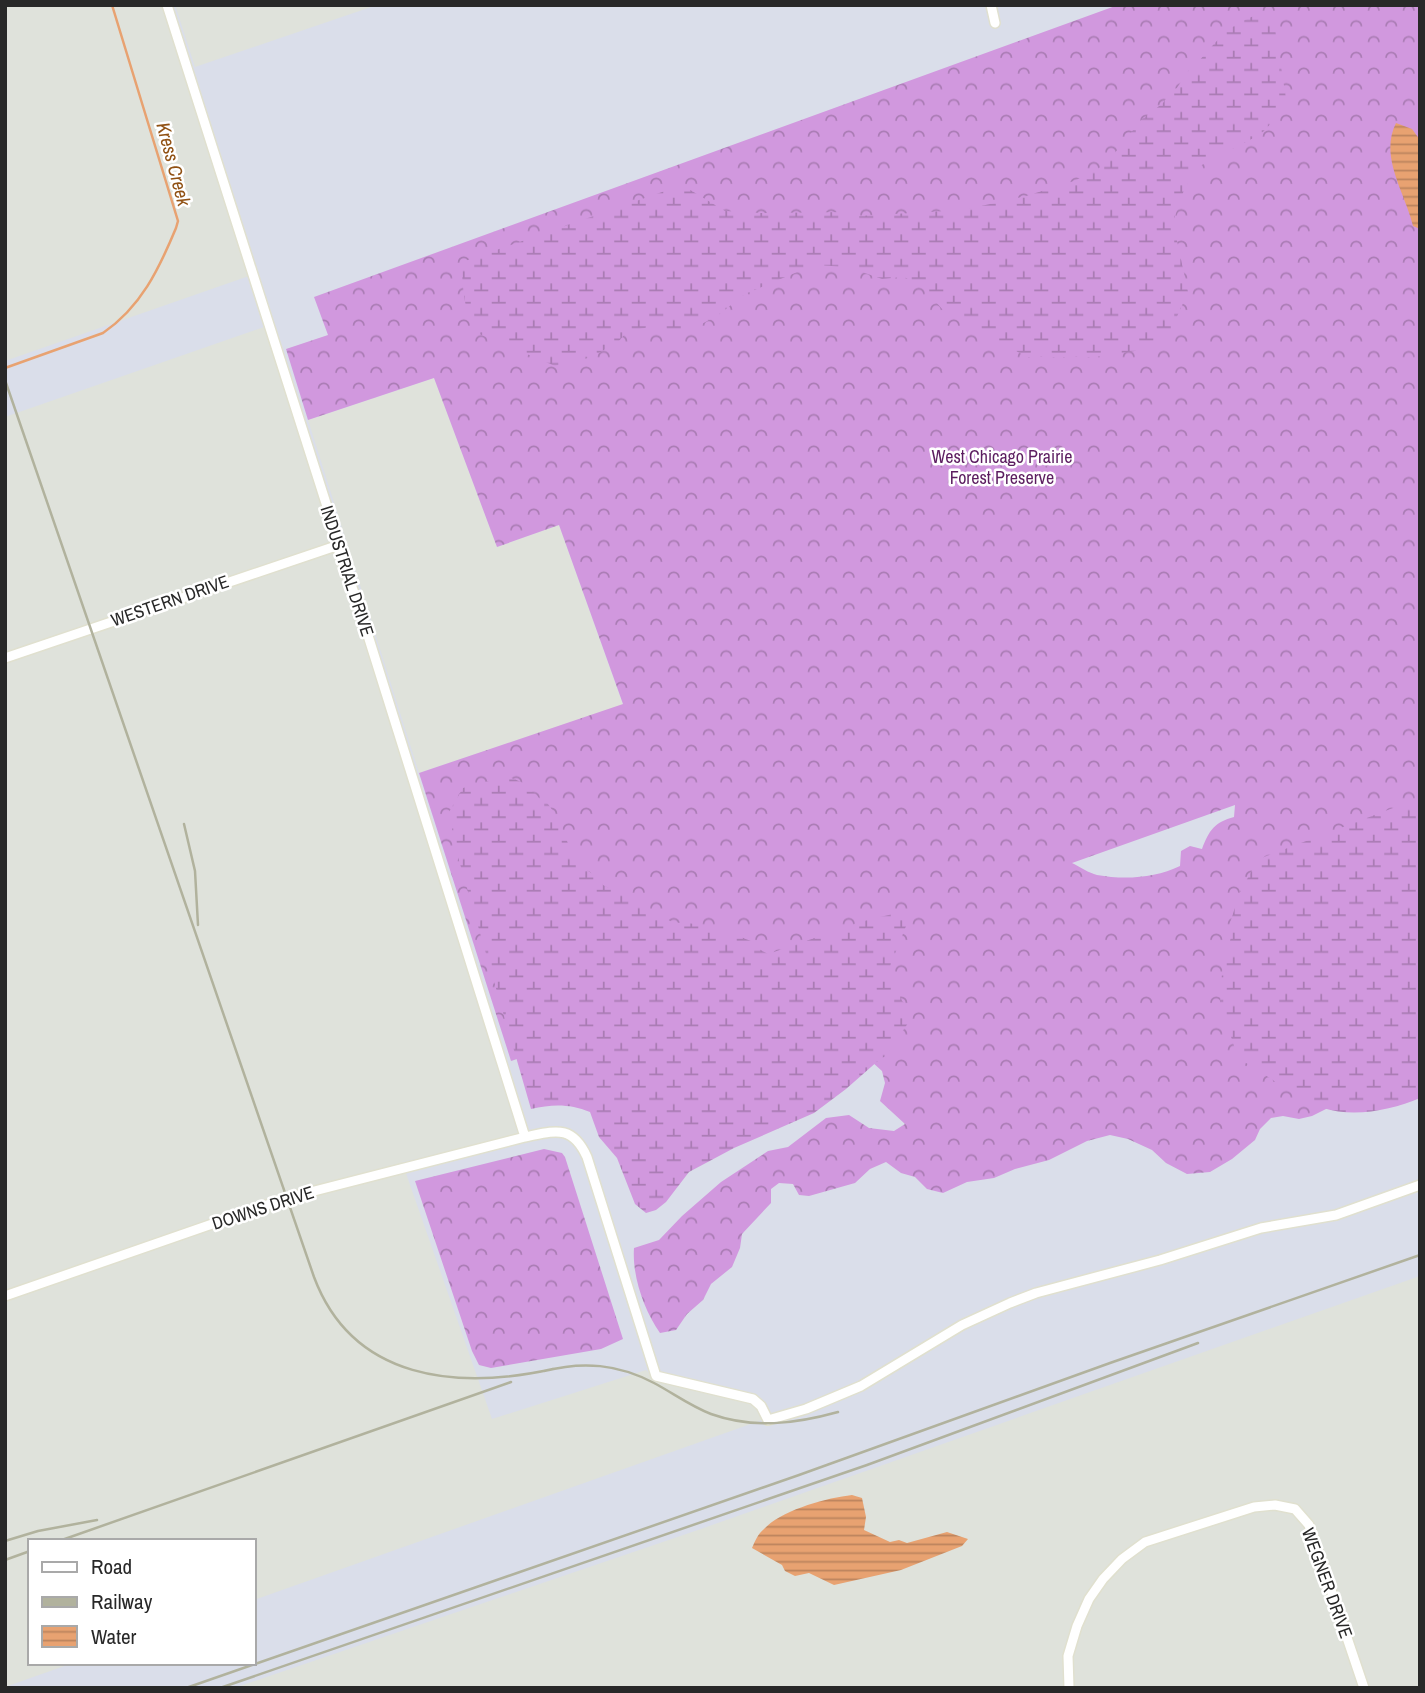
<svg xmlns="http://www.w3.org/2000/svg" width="1425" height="1693" viewBox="0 0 1425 1693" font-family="'Archivo Narrow',sans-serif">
<defs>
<pattern id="forest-crowns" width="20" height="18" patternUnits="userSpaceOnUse" patternTransform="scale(1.75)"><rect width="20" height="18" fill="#d198de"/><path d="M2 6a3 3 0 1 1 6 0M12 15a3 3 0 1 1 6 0" fill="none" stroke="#aa7cb4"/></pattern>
<pattern id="wetland-marsh" width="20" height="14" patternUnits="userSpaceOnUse" patternTransform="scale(1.75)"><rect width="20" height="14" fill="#d198de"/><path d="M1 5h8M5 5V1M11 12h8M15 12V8" fill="none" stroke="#aa7cb4"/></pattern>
<pattern id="water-rules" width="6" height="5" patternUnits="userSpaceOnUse" patternTransform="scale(1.75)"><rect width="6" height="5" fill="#e8a271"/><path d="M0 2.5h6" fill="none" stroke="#bc845d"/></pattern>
</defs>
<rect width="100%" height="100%" fill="#dadeea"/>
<path fill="#dfe2db" d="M 5,5 L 163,5 L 249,276 L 5,361 Z
M 175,5 L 377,5 L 195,67 Z
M 267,326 L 518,1135 L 402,1162 L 492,1419 L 646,1370 L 657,1381 L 753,1404 L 762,1420 L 254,1600 L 254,1541 L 30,1541 L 30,1663 L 73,1663 L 5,1687 L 5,417 Z
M 434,378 L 497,547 L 559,525 L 623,705 L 419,773 L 308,420 Z
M 1420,1276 L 1420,1688 L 234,1688 L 695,1531 Z"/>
<path fill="url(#forest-crowns)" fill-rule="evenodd" d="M 1118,5 L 1420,5 L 1420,1093 L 1338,1103 L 1312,1116 L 1299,1119 L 1283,1116 L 1271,1118 L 1260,1129 L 1255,1140 L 1232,1159 L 1210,1172 L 1187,1174 L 1166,1163 L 1152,1150 L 1128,1139 L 1110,1135 L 1087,1141 L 1049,1160 L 1015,1169 L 994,1178 L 967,1182 L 943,1193 L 927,1189 L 915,1177 L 901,1173 L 886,1162 L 870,1169 L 855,1183 L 809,1196 L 799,1195 L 793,1184 L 779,1183 L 771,1189 L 771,1203 L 742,1234 L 740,1248 L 732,1267 L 711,1284 L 703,1300 L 687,1314 L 676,1330 L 660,1333 C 644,1310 632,1276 634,1248 L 659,1240 L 682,1216 L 721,1182 L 768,1151 L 788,1147 L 826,1118 L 849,1115 L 869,1128 L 894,1131 L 905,1124 L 880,1101 L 885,1083 L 882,1071 L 770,970 L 511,1061 L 419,773 L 623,704 L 559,525 L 497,547 L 434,378 L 308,420 L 286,349 L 328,335 L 314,297 ZM 1235,805 L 1234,817 C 1215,822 1209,830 1202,849 L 1190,846 L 1181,851 L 1180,866 C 1155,878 1125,880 1097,875 C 1089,873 1080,867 1072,863 Z
M 544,1149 L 562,1153 L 565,1157 L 623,1339 L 601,1349 L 491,1368 L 479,1365 L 472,1351 L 415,1181 Z"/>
<path fill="url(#wetland-marsh)" d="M 1265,12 L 1273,15 L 1287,105 L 1281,116 L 1276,118 L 1261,134 L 1198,167 L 1184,190 L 1173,222 L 1188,292 L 1166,341 L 1141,350 L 1095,357 L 1027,357 L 960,321 L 942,309 L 924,288 L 910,279 L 902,277 L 882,279 L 848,267 L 814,265 L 745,294 L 717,316 L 692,329 L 669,335 L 650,327 L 639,329 L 624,335 L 619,341 L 592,357 L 555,366 L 477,333 C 464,314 462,285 462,262 L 682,185 L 725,211 L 761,213 L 849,212 L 859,216 L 963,210 L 1026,196 L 1074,181 L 1098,169 L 1110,159 L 1141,120 L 1163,103 L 1172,90 L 1177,88 L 1192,65 L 1197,63 C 1223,35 1226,25 1265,12 Z
M 506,776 C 523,782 526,784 538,797 C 540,800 544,801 547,803 C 550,806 554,813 557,817 C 571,845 569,864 601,878 L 603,885 L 674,923 C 697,921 729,932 751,941 L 753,946 L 768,954 L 867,920 L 893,914 L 904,921 L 906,926 L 889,969 L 902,1001 L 908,1006 L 908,1023 L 887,1055 L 879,1060 L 846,1089 L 814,1113 L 734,1148 L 689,1172 L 666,1202 L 656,1210 L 646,1213 L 635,1204 L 617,1158 L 599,1137 L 590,1112 C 570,1104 553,1104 531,1109 L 456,850 L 449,812 L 463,788 Z
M 1404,807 L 1420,813 L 1420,1098 C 1392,1110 1354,1118 1323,1108 C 1299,1099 1262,1072 1238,1058 L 1220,1003 L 1222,973 L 1232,933 L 1230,923 L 1240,892 L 1256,863 L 1264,857 L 1393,808 Z"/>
<path fill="url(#water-rules)" d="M 1396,123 L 1412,129 L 1420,140 L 1420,229 L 1413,226 C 1405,192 1379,157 1396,123 Z
M 852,1495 L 862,1498 L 866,1517 L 864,1530 L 890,1542 L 899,1540 L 907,1543 L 947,1532 L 968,1539 L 962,1546 L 901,1570 L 834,1585 L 809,1573 L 795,1576 L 785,1571 L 782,1565 L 752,1548 C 755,1541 758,1534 764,1529 C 782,1510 826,1498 852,1495 Z"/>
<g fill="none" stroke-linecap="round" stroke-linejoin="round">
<path stroke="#e8a271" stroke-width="2.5" d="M 5,368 L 103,333 C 141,307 159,269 176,228 L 178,221 L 112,5"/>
<defs>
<path id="street" d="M 167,5 L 331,519 C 336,550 350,579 360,610 L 525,1137
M 991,5 L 995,23
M 5,658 L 336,546
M 5,1296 L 287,1198 L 525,1137 C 555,1131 572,1124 587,1157 L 656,1376 L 753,1399 L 761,1406 L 768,1420 L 806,1409 L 861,1386 L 962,1325 L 1010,1303 L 1036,1293 L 1160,1260 L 1261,1228 L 1336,1215 L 1420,1185
M 1069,1688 L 1068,1656 L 1077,1626 L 1089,1599 L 1103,1579 L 1122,1559 L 1145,1542 L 1254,1507 L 1275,1505 L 1295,1509 L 1309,1525 L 1364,1688"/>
</defs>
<use href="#street" stroke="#e0e0cf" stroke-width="12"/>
<use href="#street" stroke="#fff" stroke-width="9"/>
<path stroke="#b1b29d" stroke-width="2.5" d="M 5,380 L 314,1277 C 353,1381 458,1390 553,1369
M 184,824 L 195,871 L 198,925
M 544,1371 C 583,1361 618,1364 654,1383 C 673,1393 690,1406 711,1414 C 753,1429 795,1424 838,1412
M 5,1541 L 38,1531 L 97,1520
M 59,1541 L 511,1382
M 5,1560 L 30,1551
M 186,1688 L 799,1475 L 1110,1363 L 1420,1255
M 220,1688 L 867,1465 L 1198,1343"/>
</g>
<g text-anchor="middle" stroke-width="5" stroke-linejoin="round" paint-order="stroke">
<g font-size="18" fill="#5c1d60" stroke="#fff">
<text x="1002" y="463">West Chicago Prairie<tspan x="1002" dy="21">Forest Preserve</tspan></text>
</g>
<g font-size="18" fill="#282828" stroke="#fff">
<text transform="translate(347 571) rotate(72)" y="6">INDUSTRIAL DRIVE</text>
<text transform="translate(170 601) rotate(-19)" y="6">WESTERN DRIVE</text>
<text transform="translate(263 1208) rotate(-18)" y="6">DOWNS DRIVE</text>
<text transform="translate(1327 1583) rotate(70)" y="6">WEGNER DRIVE</text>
</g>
<g font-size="19" font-style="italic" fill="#905113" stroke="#fff">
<text transform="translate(174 164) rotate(75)" y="7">Kress Creek</text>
</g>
</g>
<rect width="1425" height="1693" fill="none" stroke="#282828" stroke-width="14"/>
<rect x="28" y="1539" width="228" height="126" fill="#ffffff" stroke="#a9a9a9" stroke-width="2"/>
<rect x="42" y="1562" width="35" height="10" fill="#ffffff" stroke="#a9a9a9" stroke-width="2"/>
<text x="91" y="1574" font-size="21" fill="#282828">Road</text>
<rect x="42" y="1597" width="35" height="10" fill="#b1b29d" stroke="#a9a9a9" stroke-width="2"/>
<text x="91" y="1609" font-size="21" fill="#282828">Railway</text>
<rect x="42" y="1626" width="35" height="21" fill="url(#water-rules)" stroke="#a9a9a9" stroke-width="2"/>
<text x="91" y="1644" font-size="21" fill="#282828">Water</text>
</svg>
